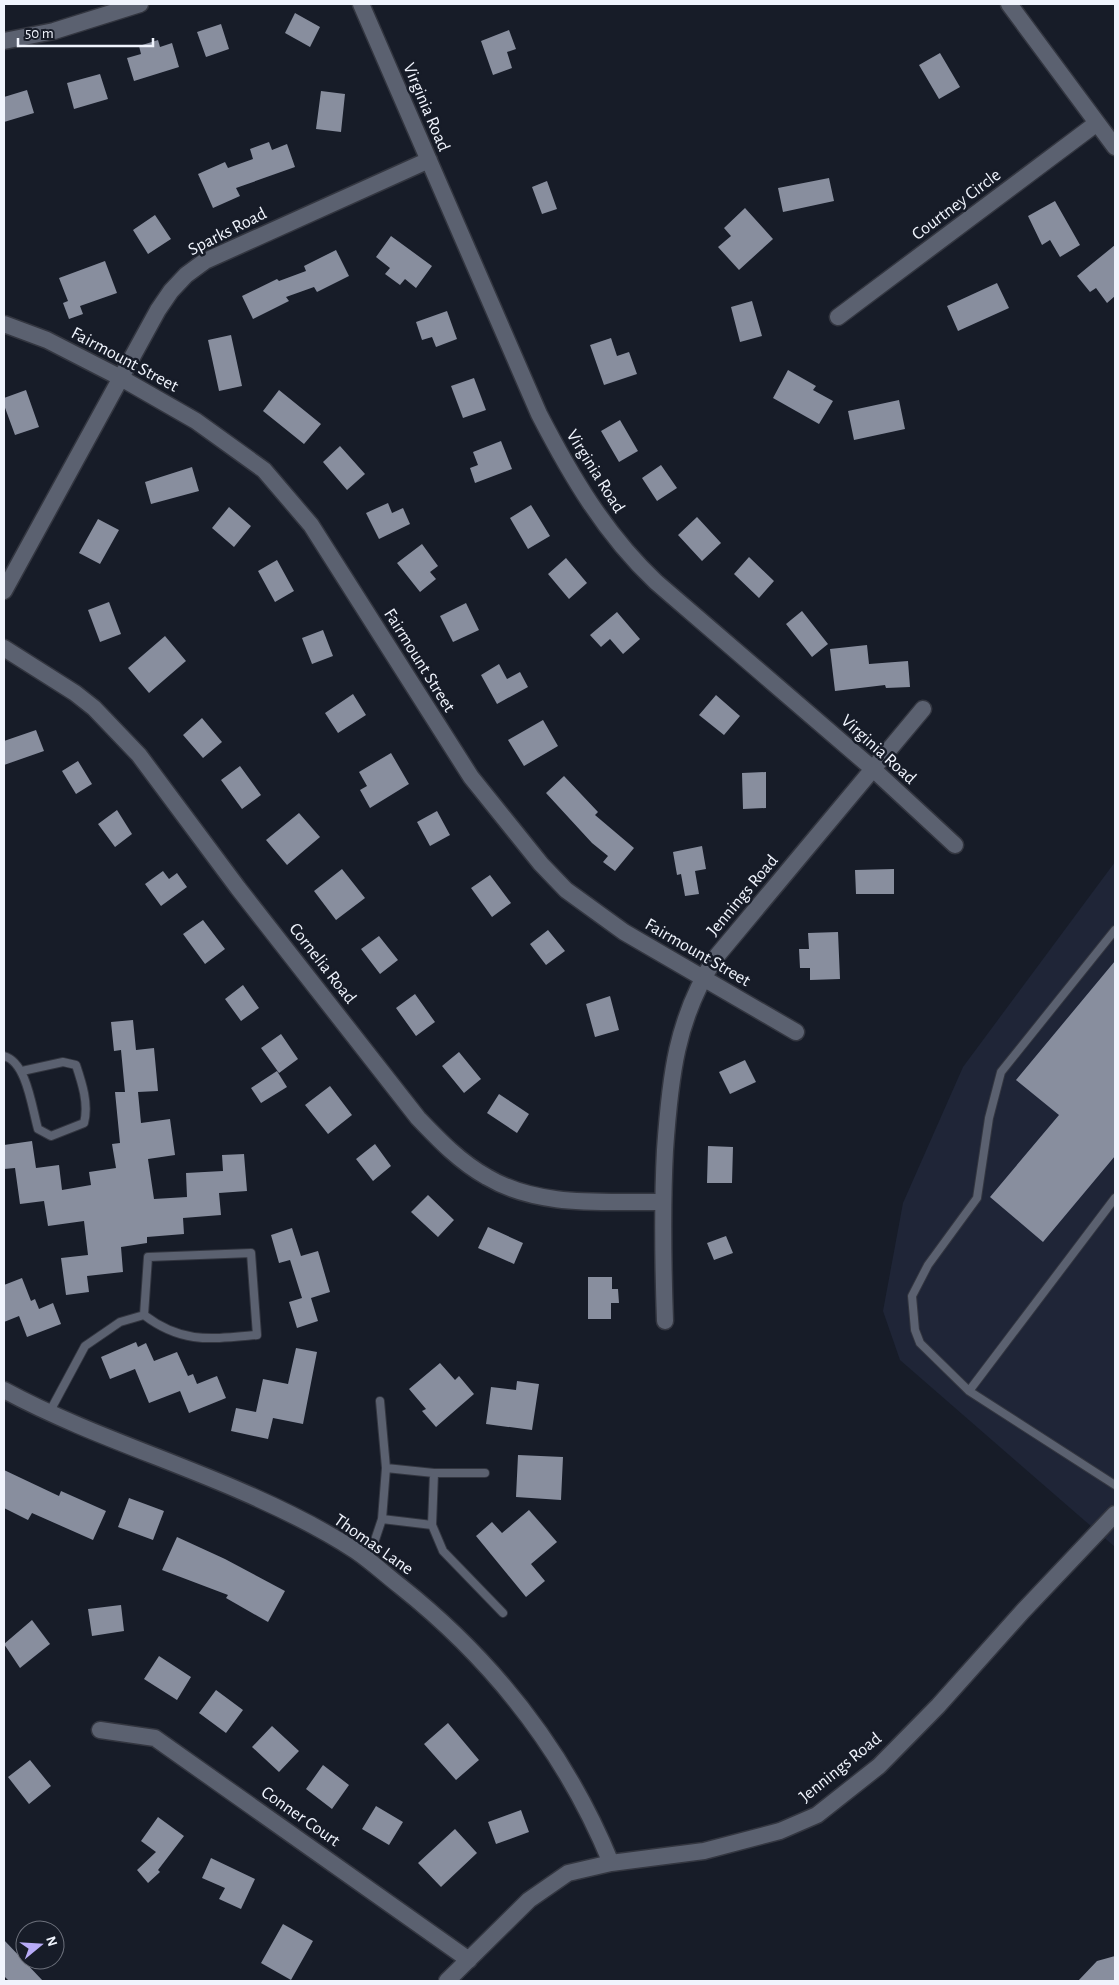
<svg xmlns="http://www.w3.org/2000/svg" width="1119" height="1985" viewBox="0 0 1119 1985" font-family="'Alegreya Sans',sans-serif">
<rect width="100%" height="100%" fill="#171c28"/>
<path fill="#1f2537" d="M 1115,862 L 1115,1547 L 900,1360 L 883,1311 L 903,1203 L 963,1067 Z"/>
<path fill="#888e9e" d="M 295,13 L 320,27 L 310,47 L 285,33 Z
M 221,24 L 229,49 L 206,57 L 197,32 Z
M 509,30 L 516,49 L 507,52 L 512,68 L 493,75 L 481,41 Z
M 158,40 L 160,47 L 172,43 L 179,67 L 134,81 L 127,58 L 141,54 L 139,46 Z
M 940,53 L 960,87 L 939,99 L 919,65 Z
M 100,74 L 108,99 L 74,109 L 67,83 Z
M 27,90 L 34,113 L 4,122 L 4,97 Z
M 321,91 L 345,94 L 341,132 L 316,129 Z
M 269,142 L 272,150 L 287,144 L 295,167 L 236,188 L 240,196 L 213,208 L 198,174 L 225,162 L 228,168 L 253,159 L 250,149 Z
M 829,178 L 834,201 L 783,212 L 778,188 Z
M 547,181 L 557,209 L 542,214 L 532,187 Z
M 1055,201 L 1080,245 L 1060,257 L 1050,240 L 1042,245 L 1028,216 Z
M 745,208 L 773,239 L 739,270 L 718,247 L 731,236 L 724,228 Z
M 155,215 L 171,239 L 148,254 L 133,230 Z
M 391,236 L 432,266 L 416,288 L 405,279 L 400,285 L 385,274 L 390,268 L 376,257 Z
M 1115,245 L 1115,296 L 1107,303 L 1096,288 L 1090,292 L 1077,276 Z
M 336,250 L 349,276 L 317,292 L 314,287 L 286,297 L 289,301 L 253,319 L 242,296 L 277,279 L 279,281 L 306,271 L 304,266 Z
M 105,261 L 117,293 L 80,306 L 83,314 L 69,319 L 63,303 L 68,301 L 59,278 Z
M 997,283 L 1009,308 L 958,331 L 947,306 Z
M 752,301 L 762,336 L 740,342 L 731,307 Z
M 447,311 L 457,339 L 436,347 L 432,337 L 422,340 L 416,322 Z
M 231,335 L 242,386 L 219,391 L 208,340 Z
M 611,338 L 617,356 L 629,352 L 637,374 L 604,385 L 590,345 Z
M 788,370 L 816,386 L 813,390 L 833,401 L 819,424 L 773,398 Z
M 474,378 L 486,410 L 463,418 L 451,386 Z
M 26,390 L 39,427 L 15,435 L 4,405 L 4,398 Z
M 279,390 L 321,424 L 304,444 L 263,411 Z
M 899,400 L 905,429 L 854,440 L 848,411 Z
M 620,420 L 638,451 L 619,462 L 601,431 Z
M 501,441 L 512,469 L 475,483 L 470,468 L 478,465 L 473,452 Z
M 340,446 L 365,474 L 347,490 L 323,462 Z
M 661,465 L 677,488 L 657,501 L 642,478 Z
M 192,467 L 199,491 L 151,504 L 145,482 Z
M 388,503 L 392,513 L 403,508 L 410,524 L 379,539 L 366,513 Z
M 531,505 L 550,536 L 528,549 L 510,518 Z
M 229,507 L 251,526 L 234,547 L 212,528 Z
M 697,517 L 721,543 L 702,561 L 678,535 Z
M 98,519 L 119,530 L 100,564 L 79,553 Z
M 422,544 L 438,566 L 430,572 L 436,579 L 420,592 L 397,563 Z
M 749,557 L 774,581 L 759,598 L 734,574 Z
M 566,558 L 587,583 L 569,599 L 548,574 Z
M 277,560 L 294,591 L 275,602 L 258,571 Z
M 109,602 L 121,634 L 100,642 L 88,610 Z
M 466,603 L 479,630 L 453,642 L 440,616 Z
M 802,611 L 828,644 L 812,657 L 786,624 Z
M 617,612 L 640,639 L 623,654 L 610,639 L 601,647 L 590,635 Z
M 323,630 L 333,656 L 312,664 L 302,638 Z
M 165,636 L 186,661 L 149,693 L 128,668 Z
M 867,645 L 869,664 L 908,661 L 910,687 L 886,688 L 885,685 L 835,691 L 830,649 Z
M 499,664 L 507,679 L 520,672 L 528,687 L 497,704 L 481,675 Z
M 353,694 L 366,715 L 338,733 L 325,713 Z
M 716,695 L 740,716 L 724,735 L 699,715 Z
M 202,718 L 222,742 L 203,758 L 183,735 Z
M 543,720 L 558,746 L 524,766 L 508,740 Z
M 36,730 L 44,751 L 4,765 L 4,741 Z
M 391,753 L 409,784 L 370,808 L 360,790 L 367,786 L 359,772 Z
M 78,761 L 92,784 L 76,794 L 62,771 Z
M 240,766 L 261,795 L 242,809 L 221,780 Z
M 766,772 L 766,808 L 743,809 L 742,773 Z
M 564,776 L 598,812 L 595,815 L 634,848 L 615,871 L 603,862 L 608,856 L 592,843 L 546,793 Z
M 117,810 L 132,834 L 115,847 L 98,824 Z
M 437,811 L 450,835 L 430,846 L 417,822 Z
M 299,813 L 320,837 L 287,865 L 266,840 Z
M 702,846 L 706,869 L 695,871 L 699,894 L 685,896 L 681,874 L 677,875 L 673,852 Z
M 342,869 L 365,898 L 336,920 L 314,891 Z
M 894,869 L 894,894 L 856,894 L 855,870 Z
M 163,871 L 169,879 L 177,873 L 187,887 L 161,906 L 145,884 Z
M 490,875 L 511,903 L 492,917 L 471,888 Z
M 203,920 L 225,949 L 205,964 L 183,934 Z
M 548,930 L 565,951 L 546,965 L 530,944 Z
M 838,932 L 840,979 L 810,980 L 810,968 L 800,968 L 799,949 L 809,949 L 808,933 Z
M 379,936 L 398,960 L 380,974 L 361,949 Z
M 1115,961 L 1115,1156 L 1043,1242 L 990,1197 L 1059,1115 L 1016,1080 Z
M 243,985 L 259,1008 L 241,1021 L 225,999 Z
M 415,994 L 435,1022 L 416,1036 L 396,1008 Z
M 610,996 L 619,1030 L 595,1037 L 586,1004 Z
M 133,1020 L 136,1050 L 154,1048 L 158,1091 L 138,1092 L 141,1123 L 170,1119 L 175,1155 L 148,1159 L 154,1199 L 187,1197 L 186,1173 L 223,1171 L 222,1155 L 244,1154 L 247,1191 L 219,1193 L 221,1215 L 183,1218 L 184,1234 L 147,1237 L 147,1243 L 121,1247 L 123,1272 L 87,1276 L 89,1292 L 66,1295 L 61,1258 L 88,1255 L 84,1221 L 48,1226 L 44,1201 L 20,1204 L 15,1168 L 4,1169 L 4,1145 L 32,1141 L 36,1168 L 59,1165 L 62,1190 L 91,1185 L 89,1172 L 116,1168 L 112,1144 L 120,1143 L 115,1092 L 125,1092 L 121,1050 L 114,1051 L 111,1022 Z
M 281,1034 L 298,1059 L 279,1073 L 261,1048 Z
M 459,1052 L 481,1079 L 464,1093 L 442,1066 Z
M 745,1060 L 756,1082 L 730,1094 L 719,1072 Z
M 277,1071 L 287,1087 L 261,1103 L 251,1088 Z
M 330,1086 L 352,1115 L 328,1134 L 305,1105 Z
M 499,1094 L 529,1114 L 517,1133 L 487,1113 Z
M 375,1144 L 391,1166 L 373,1181 L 356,1159 Z
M 708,1146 L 733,1147 L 732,1183 L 707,1183 Z
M 428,1195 L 454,1220 L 438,1237 L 411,1212 Z
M 488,1227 L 523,1243 L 514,1264 L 478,1248 Z
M 292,1228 L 301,1256 L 318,1251 L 330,1292 L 311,1298 L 318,1321 L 297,1328 L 289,1302 L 302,1298 L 290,1260 L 279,1263 L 271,1235 Z
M 726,1236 L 733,1253 L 714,1260 L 707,1243 Z
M 588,1277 L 612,1277 L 612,1289 L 618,1289 L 619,1303 L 611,1303 L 611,1319 L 588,1319 Z
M 22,1278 L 31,1301 L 35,1299 L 39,1309 L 53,1303 L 61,1324 L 27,1337 L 19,1316 L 4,1322 L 4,1285 Z
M 136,1342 L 138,1347 L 146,1343 L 154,1361 L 177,1352 L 188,1376 L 193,1374 L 197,1384 L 217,1376 L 226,1398 L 189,1413 L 180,1391 L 149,1403 L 135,1369 L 110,1379 L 101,1357 Z
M 296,1348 L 317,1352 L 303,1424 L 273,1418 L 268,1439 L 231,1431 L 236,1408 L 256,1412 L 263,1379 L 288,1384 Z
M 440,1363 L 455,1380 L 459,1376 L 474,1394 L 436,1427 L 422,1411 L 426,1409 L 409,1389 Z
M 517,1381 L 539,1384 L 532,1430 L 486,1424 L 491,1387 L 516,1390 Z
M 518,1455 L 563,1457 L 561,1500 L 516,1497 Z
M 4,1470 L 59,1496 L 61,1491 L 106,1511 L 93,1540 L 32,1513 L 28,1520 L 4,1508 Z
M 129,1498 L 164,1511 L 153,1540 L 118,1527 Z
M 529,1510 L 557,1542 L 531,1564 L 545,1581 L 526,1597 L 476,1536 L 492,1522 L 502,1533 Z
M 177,1537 L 225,1559 L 285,1591 L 268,1622 L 226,1598 L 228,1595 L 162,1570 Z
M 121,1605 L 124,1631 L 92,1636 L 88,1609 Z
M 32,1620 L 50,1644 L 20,1668 L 4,1644 Z
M 159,1656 L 191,1677 L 177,1700 L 144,1679 Z
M 216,1690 L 243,1710 L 226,1733 L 199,1713 Z
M 448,1723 L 479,1760 L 456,1780 L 424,1744 Z
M 272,1726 L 299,1751 L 279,1772 L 252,1747 Z
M 30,1760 L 51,1786 L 29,1804 L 8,1777 Z
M 323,1765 L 349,1785 L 332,1809 L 306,1789 Z
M 376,1806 L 403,1822 L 389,1845 L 362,1829 Z
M 521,1810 L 529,1832 L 496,1844 L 488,1822 Z
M 158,1817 L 184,1836 L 158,1870 L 160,1872 L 148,1883 L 137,1870 L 156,1852 L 141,1841 Z
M 455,1829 L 477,1853 L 441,1887 L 418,1863 Z
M 211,1858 L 255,1879 L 241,1909 L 219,1899 L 225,1888 L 202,1878 Z
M 283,1924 L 313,1941 L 291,1980 L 261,1963 Z
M 4,1940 L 43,1981 L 9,1981 L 4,1976 Z
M 1115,1956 L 1115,1981 L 1078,1981 L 1097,1961 Z"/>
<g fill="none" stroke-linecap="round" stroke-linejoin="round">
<defs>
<path id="lane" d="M 4,1056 C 27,1062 32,1109 38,1129 L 51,1136 L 84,1123 C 89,1104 82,1083 76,1065 L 63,1062 L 22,1071
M 1115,1198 L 969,1391 L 1115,1485
M 969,1391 L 920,1343 L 915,1330 L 912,1296 L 928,1265 L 977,1198 L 989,1118 L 1001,1072 L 1115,930
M 49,1413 L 85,1346 L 120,1322 L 144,1315 C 182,1344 211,1339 257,1335 L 251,1253 L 148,1257 L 144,1315
M 386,1468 L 434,1473 L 485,1473
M 434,1473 L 432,1525 L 443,1551 L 503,1613
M 382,1519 L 432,1525
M 368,1561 L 382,1519 L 386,1468 L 380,1401"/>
<path id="street" d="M 361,4 L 539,414 C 571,476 605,534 656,582 L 873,769 L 955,845
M 1009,4 L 1115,147
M 4,41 L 54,31 L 140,4
M 838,317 L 1097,123
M 4,324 L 47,340 L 121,378 L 196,421 L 264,470 L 311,525 L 471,777 L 541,864 L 566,890 L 624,932 L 796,1032
M 4,591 L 158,310 L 171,291 L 186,275 L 205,261 L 429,160
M 4,648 L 75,693 L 94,708 L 139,755 L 238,888 L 418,1118 C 439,1140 460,1162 487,1177 C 539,1208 604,1201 662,1202
M 665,1321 C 663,1264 662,1207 665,1150 C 670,1078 676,1018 716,957 L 923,709
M 4,1390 C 80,1431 163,1457 243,1492 C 282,1509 321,1528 356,1551 C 372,1562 386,1575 400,1586 C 493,1660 566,1753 611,1863
M 100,1730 L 155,1738 L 469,1960
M 447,1981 L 529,1900 L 568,1873 L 611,1863 L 704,1851 L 780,1831 L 817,1815 L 879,1766 L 938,1706 L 1023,1611 L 1115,1514"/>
</defs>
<use href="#lane" stroke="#333640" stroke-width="10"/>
<use href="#street" stroke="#333640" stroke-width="19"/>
<use href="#lane" stroke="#5b6170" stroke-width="8"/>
<use href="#street" stroke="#5b6170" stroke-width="16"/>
</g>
<g text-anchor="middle" stroke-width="5" stroke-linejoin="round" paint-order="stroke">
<g font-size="18" fill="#f0f4fd" stroke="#171c28">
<text transform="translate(427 107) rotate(67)" y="6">Virginia Road</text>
<text transform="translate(956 204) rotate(-37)" y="6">Courtney Circle</text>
<text transform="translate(227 231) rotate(-27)" y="6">Sparks Road</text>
<text transform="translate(125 359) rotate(28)" y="6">Fairmount Street</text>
<text transform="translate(596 471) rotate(58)" y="6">Virginia Road</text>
<text transform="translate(420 660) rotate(58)" y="6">Fairmount Street</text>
<text transform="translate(879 749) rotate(42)" y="6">Virginia Road</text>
<text transform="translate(742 895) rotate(-50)" y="6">Jennings Road</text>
<text transform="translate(698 952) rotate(30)" y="6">Fairmount Street</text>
<text transform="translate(323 963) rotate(52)" y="6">Cornelia Road</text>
<text transform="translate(374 1544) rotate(35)" y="6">Thomas Lane</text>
<text transform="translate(840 1767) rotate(-39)" y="6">Jennings Road</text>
<text transform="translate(301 1816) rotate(35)" y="6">Conner Court</text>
</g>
</g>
<rect width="1119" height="1985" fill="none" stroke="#f0f4fd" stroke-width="10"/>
<g transform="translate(40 1945) rotate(72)"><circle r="24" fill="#171c28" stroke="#6e727d"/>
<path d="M0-4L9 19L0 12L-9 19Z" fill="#b8abf7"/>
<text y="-8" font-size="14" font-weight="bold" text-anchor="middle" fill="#f0f4fd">N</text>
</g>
<path d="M18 38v8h135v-8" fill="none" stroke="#f0f4fd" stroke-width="2.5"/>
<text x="25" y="38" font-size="15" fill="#f0f4fd" stroke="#171c28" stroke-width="4" paint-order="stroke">50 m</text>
</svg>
